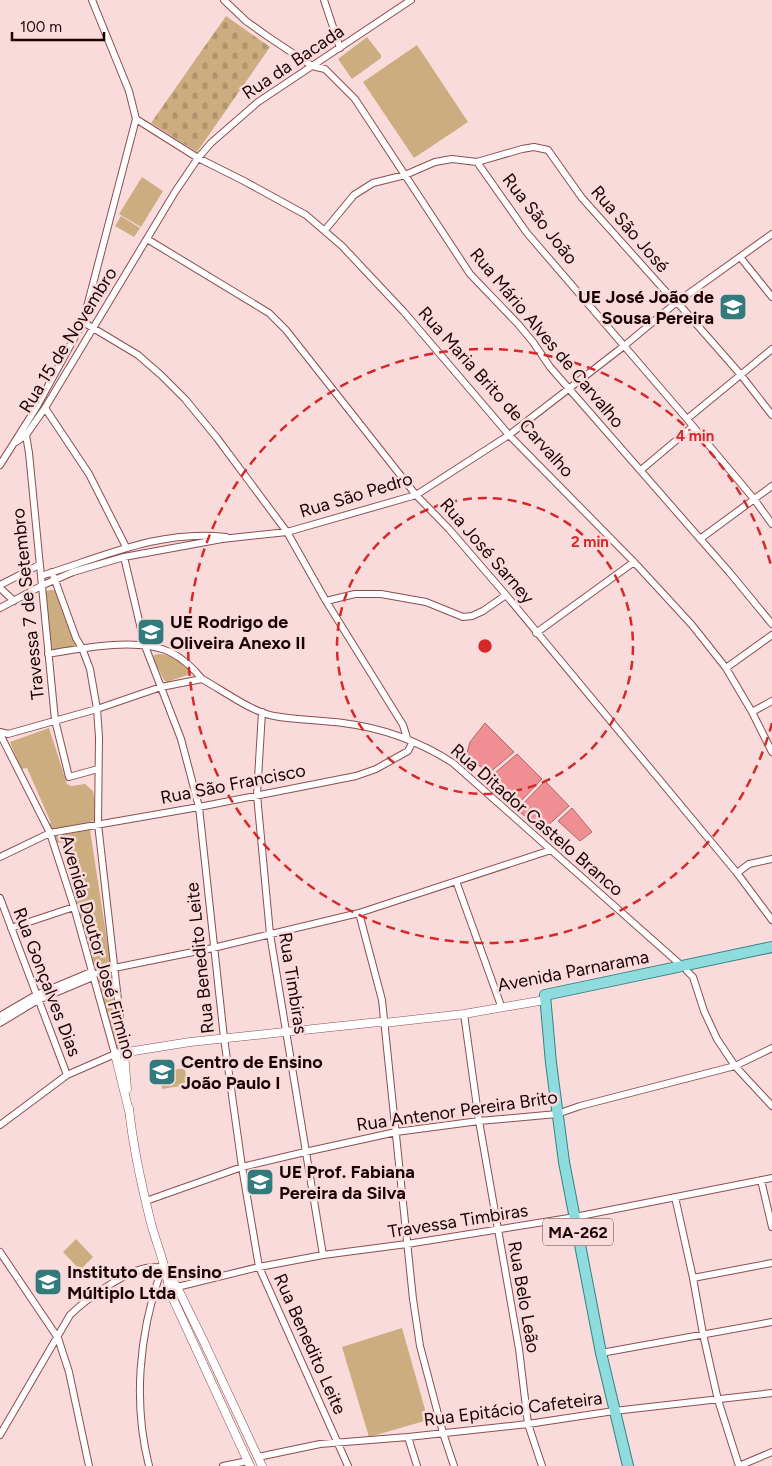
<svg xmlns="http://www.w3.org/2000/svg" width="772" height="1466" viewBox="0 0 772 1466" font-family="Figtree,sans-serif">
<defs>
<pattern id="cemetery-stones" width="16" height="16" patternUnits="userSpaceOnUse" patternTransform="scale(1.25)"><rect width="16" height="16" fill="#ccad7f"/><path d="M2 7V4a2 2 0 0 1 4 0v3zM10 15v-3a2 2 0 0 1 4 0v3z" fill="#af936c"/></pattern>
</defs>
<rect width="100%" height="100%" fill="#fadbdb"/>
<path fill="#ccad7f" d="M 367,37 L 381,55 L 381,58 L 352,79 L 338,59 Z
M 417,45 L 468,122 L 414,158 L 363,82 Z
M 142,177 L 163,191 L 141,227 L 119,214 Z
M 121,216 L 140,228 L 134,237 L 115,226 Z
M 51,590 L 55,590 L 77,644 L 75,646 L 52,652 L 51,648 L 46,595 L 46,591 Z
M 159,654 C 173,654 182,663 192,671 L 193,673 L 167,682 L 164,680 L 153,659 L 154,655 Z
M 49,728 L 67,784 L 71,786 L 85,784 L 93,791 L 96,809 L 94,821 L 50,831 L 46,824 L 51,823 L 27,768 L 21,769 L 10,742 Z
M 90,830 L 111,966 L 94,969 L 73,900 L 79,898 L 62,842 L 56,843 L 55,836 Z
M 111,973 L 121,1047 L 117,1049 L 95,976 Z
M 185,1068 L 187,1085 L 162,1089 L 160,1072 Z
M 76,1239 L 93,1257 L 80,1270 L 63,1252 Z
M 402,1328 L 428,1420 L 369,1437 L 342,1347 Z"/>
<path fill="url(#cemetery-stones)" d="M 226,16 L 270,47 L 197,152 L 151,123 Z"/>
<path fill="#f08f93" stroke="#b06569" d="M 485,723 L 514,752 L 489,773 L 473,761 L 467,753 L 470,742 Z
M 517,754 L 542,779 L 516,806 L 488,779 Z
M 545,781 L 569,806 L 543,830 L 517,810 Z
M 572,808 L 592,832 L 580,841 L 558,821 Z"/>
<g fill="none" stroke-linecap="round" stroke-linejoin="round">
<defs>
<path id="minor" d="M 224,0 L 246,21 L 267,36 L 312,66 L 325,69 L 355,99 L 470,274 L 518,324 L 533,342 L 550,367 L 730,573 L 772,624
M 324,0 L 340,48
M 136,119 L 198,158 L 244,181 L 306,215 L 342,246 L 404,312 L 509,435 L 634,562 L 692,625 L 726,668 L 752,712 L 772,752
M 477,162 L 527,233 L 687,419 L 754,499 L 772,524
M 325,230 L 354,195 L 373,183 L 405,175 L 435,162 L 452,159 L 477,162 L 522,149 L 534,147 L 548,150 L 582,198 L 667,293 L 677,302 L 741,375 L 772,415
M 147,239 L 269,313 L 286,330 L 416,495 L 449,529 L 506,595 L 737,873 L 772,920
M 740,257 L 772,297
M 83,322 L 138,355 L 162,376 L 185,399 L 217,438 L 287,532 L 326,601 L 403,725 L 407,738
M 45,408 L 89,474 L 126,547
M 687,419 L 772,349
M 24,432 L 26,435 L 29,453 L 55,720 L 69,777 L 98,769
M 16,442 L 26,435 L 45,408 L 175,192 L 198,158 L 211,143 L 258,102 L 411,0
M 0,465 L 36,408 L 83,322 L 136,119 L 129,91 L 92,0
M 641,470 L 692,427
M 700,539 L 772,486
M 124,557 L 145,646 L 181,739 L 199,807 L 224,1038 L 242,1167 L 259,1267 L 348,1466
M 52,572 L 76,638 L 82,648 L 90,669 L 97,709 L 99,737 L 98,824 L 124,1053
M 41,576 C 102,557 161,529 226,537
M 0,585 L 39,565
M 0,588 L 14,601
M 326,601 L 355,594 L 381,594 L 426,602 L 463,617 L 472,616 L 483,611 L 506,595
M 0,608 L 43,585 L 73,572 L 124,557 L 222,539 L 287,532 L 416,495 L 509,435 L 624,346 L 677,302 L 772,234
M 536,633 L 634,562
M 48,654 C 82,648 138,637 170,652 C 182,658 194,669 202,679 C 222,690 252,712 274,716 C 296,720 320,720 343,723 C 383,728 419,741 453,763 L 682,966
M 726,668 L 772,635
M 262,712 L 257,795 L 270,934 L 323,1255
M 752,712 L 772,701
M 0,732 L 8,734 L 97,709 L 161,687 L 202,679
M 0,734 L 50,833 L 74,907 L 115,1054 L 67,1075 L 0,1125
M 0,857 L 50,833 L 199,807 L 356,776 L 376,769 L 408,751 L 412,743
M 737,873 L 749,864 L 772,859
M 456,881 L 500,1003
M 0,898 L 67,1075
M 359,913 L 382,1000 L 413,1299 L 420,1346 L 443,1433 L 454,1466
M 11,928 L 74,907
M 687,971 L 693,977 L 704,1011 L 717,1039 L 735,1066 L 772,1106
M 92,975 L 114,968 L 213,948 L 359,913 L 551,850
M 464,1014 L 479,1121 L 519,1349 L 528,1424 L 542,1466
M 0,1016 L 36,995 L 91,972
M 0,1023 L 38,1000 L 93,977
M 761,1180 L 772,1227
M 675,1197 L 693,1278 L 703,1334 L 718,1400 L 739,1466
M 146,1201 L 242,1167 L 305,1152 L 396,1132 L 479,1121 L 557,1114 L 580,1106 L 735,1066 L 772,1048
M 0,1252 L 58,1338 L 69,1372 L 89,1466
M 693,1278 L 772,1263
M 177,1287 L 259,1267 L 323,1255 L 407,1244 L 575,1217 L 772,1178
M 601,1353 L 772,1322
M 0,1435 L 70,1315 C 86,1299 125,1272 146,1268 C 152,1267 159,1267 166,1267
M 408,1437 L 417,1466
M 258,1457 L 320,1444 L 408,1437 L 528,1424 L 614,1411 L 772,1393
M 149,1466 C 133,1403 139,1335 160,1274 L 167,1270
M 223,1466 L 248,1461
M 739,1466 L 772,1452"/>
<path id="tertiary" d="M 124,1053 L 127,1089
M 129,1108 C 133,1148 142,1188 152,1227 C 158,1248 167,1268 169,1290 L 250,1466
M 129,1111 L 115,1054 L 190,1042 L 379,1022 L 384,1023 L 464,1014 L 545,1000
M 168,1274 L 177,1287 L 204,1342 L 262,1466"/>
<path id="primary" d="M 628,1466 L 601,1353 L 564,1162 L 551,1063 L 545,995 L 772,947"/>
</defs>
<use href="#minor" stroke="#8d4d50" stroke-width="8"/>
<use href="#tertiary" stroke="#8d4d50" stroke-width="9"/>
<use href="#primary" stroke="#358184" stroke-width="12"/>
<use href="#minor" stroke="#fff" stroke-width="6"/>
<use href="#tertiary" stroke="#fff" stroke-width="8"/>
<use href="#primary" stroke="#8edcde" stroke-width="10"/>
</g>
<g fill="none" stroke="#d62828" stroke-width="2.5" stroke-dasharray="9 6">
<circle cx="485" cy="646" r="148"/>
<path d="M772 723A297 297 0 1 1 772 569"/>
</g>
<defs>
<symbol id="school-square" viewBox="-11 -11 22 22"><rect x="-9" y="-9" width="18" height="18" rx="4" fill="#327b7d" stroke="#fadbdb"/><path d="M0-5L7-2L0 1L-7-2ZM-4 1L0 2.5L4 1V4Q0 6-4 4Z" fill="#fff"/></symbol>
</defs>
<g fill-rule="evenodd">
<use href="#school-square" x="717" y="291" width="32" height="32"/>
<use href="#school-square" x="135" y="616" width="32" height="32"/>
<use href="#school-square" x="146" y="1056" width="32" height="32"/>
<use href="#school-square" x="244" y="1166" width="32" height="32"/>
<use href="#school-square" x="32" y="1266" width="32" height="32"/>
</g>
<g text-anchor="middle" stroke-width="5" stroke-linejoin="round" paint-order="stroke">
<rect fill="#fadbdb" stroke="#5e4446" stroke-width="1" x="543" y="1218.5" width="70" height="27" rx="4"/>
<g font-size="16" font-weight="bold" fill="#1b0406">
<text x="578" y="1238">MA-262</text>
</g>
<g font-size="18" fill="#1b0406" stroke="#fadbdb">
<text transform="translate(293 62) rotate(-34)" y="6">Rua da Bacada</text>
<text transform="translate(540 219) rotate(52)" y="6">Rua São João</text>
<text transform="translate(630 229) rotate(49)" y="6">Rua São José</text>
<text transform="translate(547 338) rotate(50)" y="6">Rua Mário Alves de Carvalho</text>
<text transform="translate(68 340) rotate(-58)" y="6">Rua 15 de Novembro</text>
<text transform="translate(496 392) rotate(48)" y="6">Rua Maria Brito de Carvalho</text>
<text transform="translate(356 495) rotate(-17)" y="6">Rua São Pedro</text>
<text transform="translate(487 551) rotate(49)" y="6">Rua José Sarney</text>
<text transform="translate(28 604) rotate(-96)" y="6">Travessa 7 de Setembro</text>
<text transform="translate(233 784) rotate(-11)" y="6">Rua São Francisco</text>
<text transform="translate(537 820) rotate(41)" y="6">Rua Ditador Castelo Branco</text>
<text transform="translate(98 947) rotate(74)" y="6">Avenida Doutor José Firmino</text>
<text transform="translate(200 958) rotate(-96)" y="6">Rua Benedito Leite</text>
<text transform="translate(573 971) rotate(-11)" y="6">Avenida Parnarama</text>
<text transform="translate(47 982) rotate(69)" y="6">Rua Gonçalves Dias</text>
<text transform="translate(293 983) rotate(81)" y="6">Rua Timbiras</text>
<text transform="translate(457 1111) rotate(-8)" y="6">Rua Antenor Pereira Brito</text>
<text transform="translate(458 1221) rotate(-9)" y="6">Travessa Timbiras</text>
<text transform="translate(524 1297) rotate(80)" y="6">Rua Belo Leão</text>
<text transform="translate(310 1344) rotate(66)" y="6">Rua Benedito Leite</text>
<text transform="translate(513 1409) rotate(-7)" y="6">Rua Epitácio Cafeteira</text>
</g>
<g font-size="18" font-weight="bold" fill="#1b0406" stroke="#fadbdb" text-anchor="start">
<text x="714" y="303" text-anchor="end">UE José João de<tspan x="714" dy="21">Sousa Pereira</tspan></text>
<text x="170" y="628">UE Rodrigo de<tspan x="170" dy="21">Oliveira Anexo II</tspan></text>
<text x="181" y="1068">Centro de Ensino<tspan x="181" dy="21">João Paulo I</tspan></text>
<text x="279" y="1178">UE Prof. Fabiana<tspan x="279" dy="21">Pereira da Silva</tspan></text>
<text x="67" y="1278">Instituto de Ensino<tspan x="67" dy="21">Múltiplo Ltda</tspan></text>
</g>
</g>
<circle cx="485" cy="646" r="8" fill="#d62828" stroke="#fadbdb" stroke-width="2.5"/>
<g font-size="15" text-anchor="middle" font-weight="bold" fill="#d62828" stroke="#fadbdb" stroke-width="5" stroke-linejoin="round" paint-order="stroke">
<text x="695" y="441">4 min</text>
<text x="590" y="547">2 min</text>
</g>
<path d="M12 32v8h92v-8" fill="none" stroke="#1b0406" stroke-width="2.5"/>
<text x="20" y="32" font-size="15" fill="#1b0406" stroke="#fadbdb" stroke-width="4" paint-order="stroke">100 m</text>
</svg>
